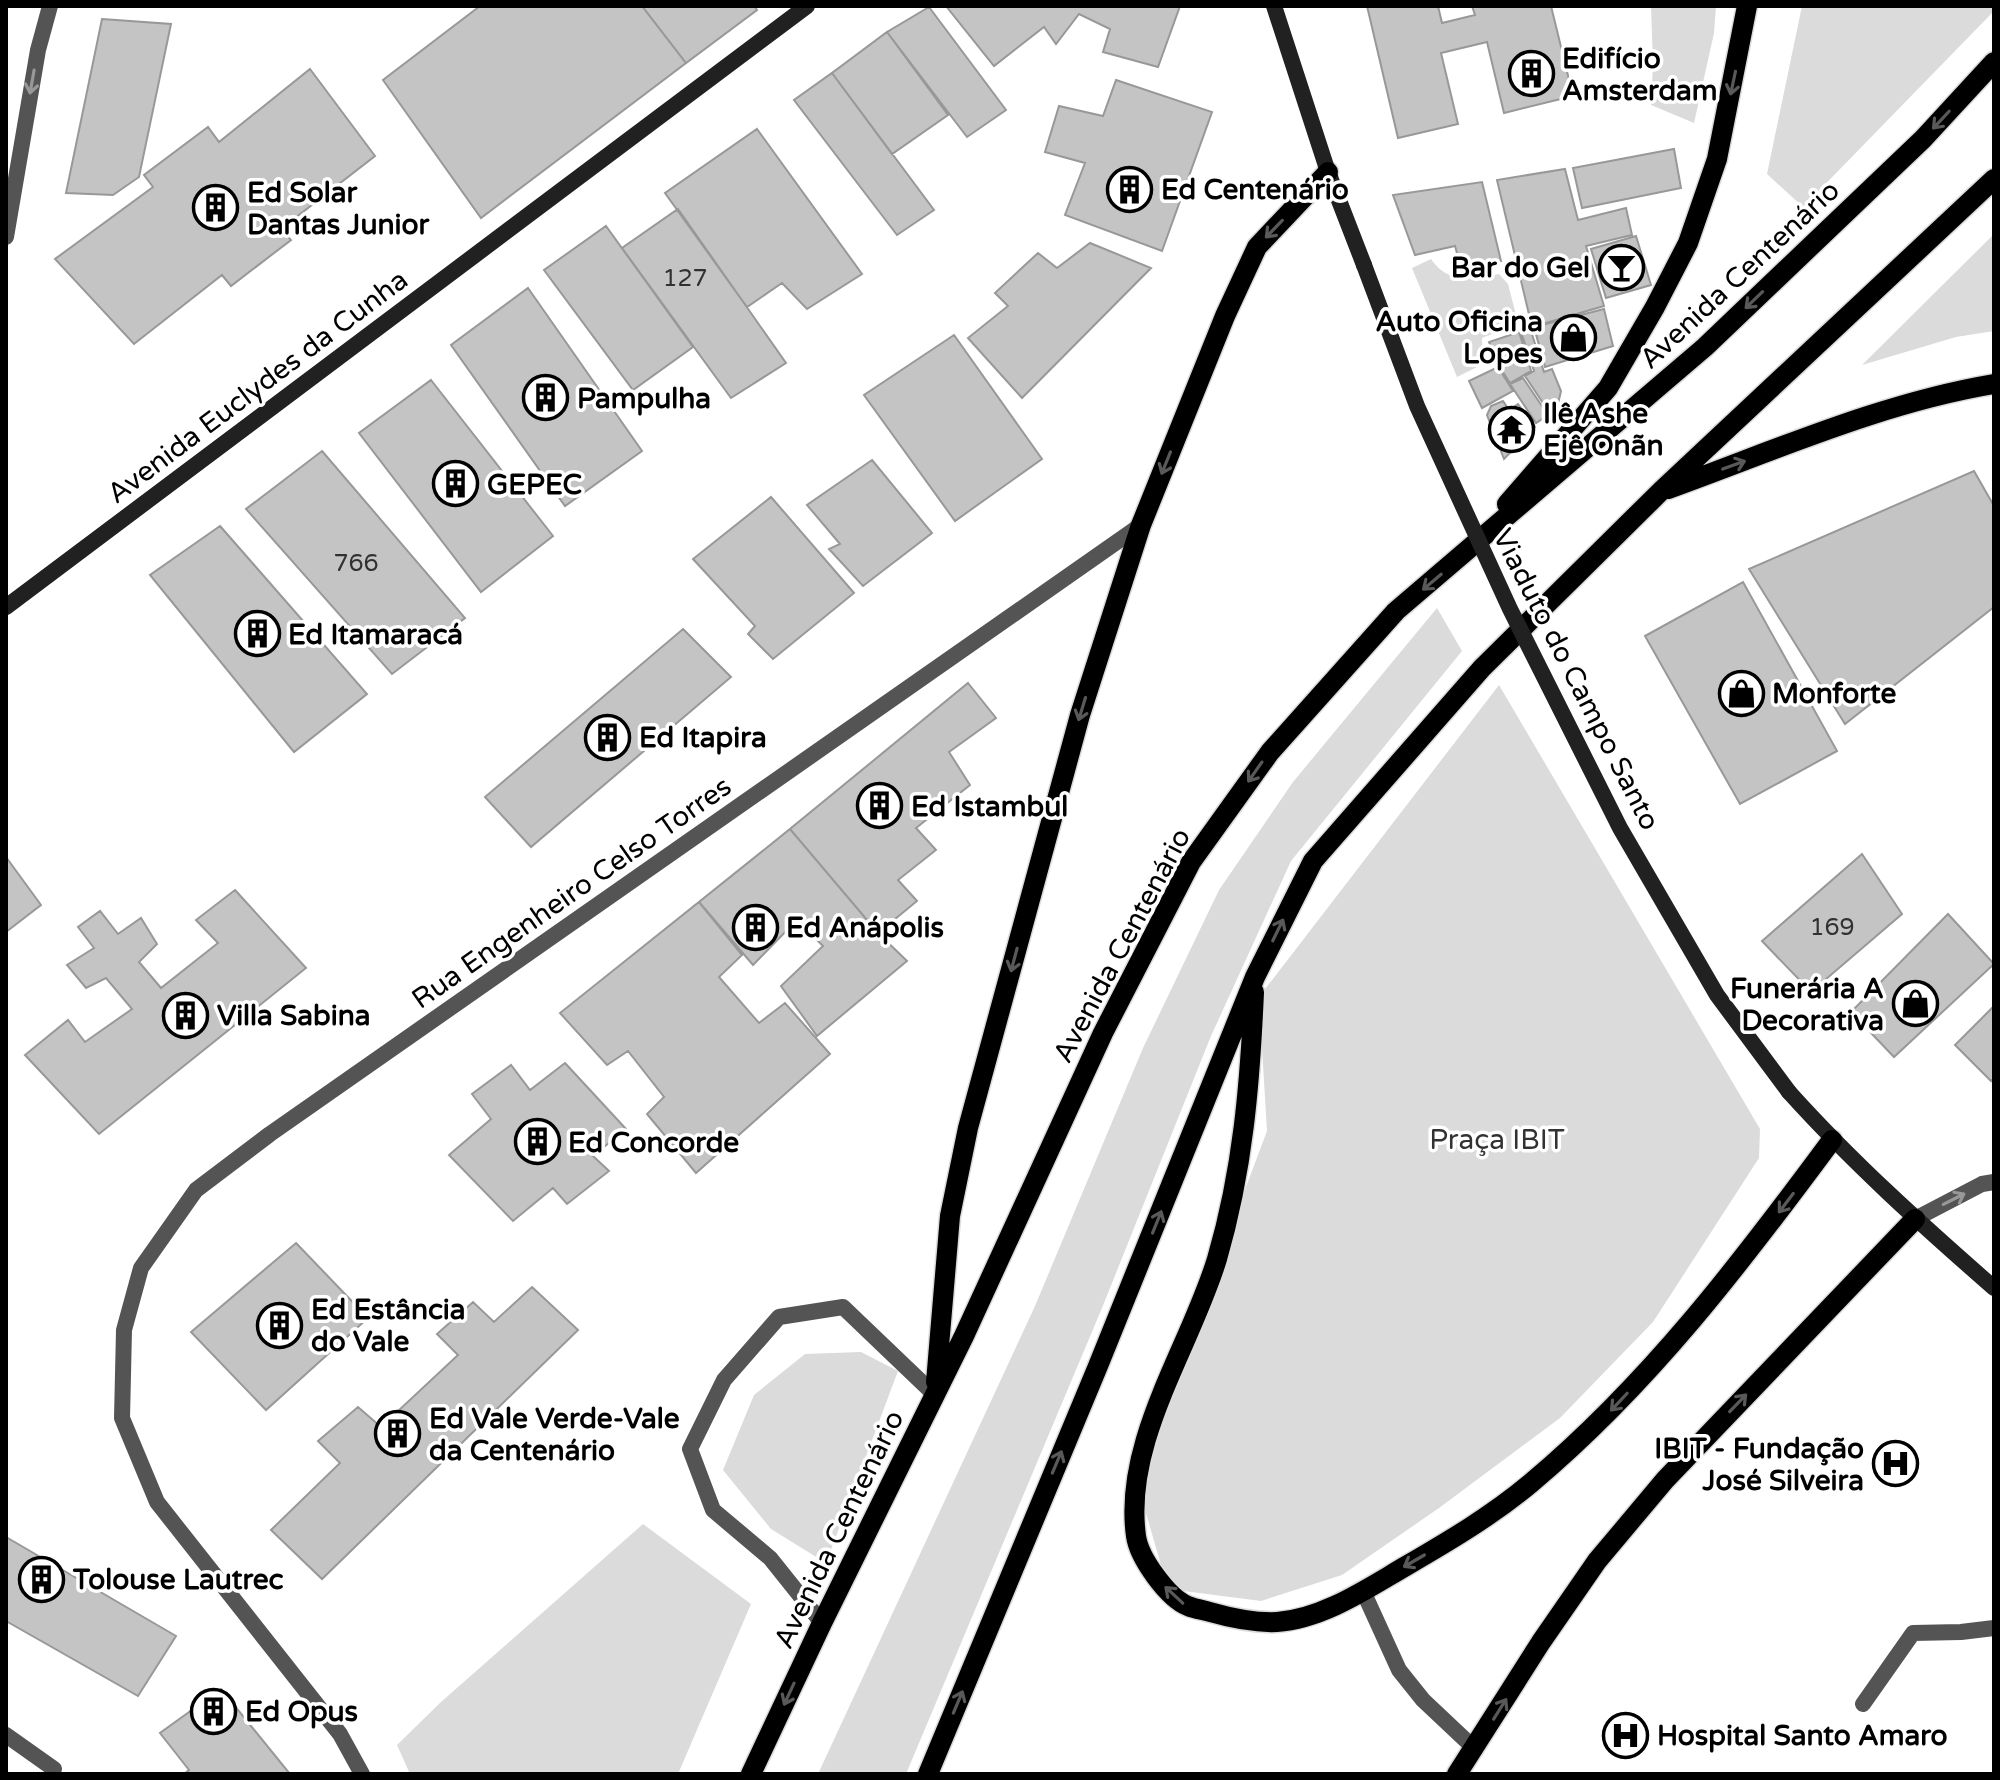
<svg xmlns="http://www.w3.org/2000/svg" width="2000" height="1780" viewBox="0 0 2000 1780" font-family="'Varela Round',sans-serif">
<rect width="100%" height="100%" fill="#fff"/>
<path fill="#dbdbdb" d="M 1651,6 L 1716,6 L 1714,33 L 1694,123 L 1651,105 L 1653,65 Z
M 1802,6 L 1994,6 L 1994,11 L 1803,207 L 1767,174 Z
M 1994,234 L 1994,331 L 1956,337 L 1862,365 Z
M 1431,259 C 1449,285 1472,279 1499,274 L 1508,284 L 1517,319 L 1509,327 L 1482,338 L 1483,364 L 1457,377 L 1412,268 Z
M 1437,608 L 1462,651 L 1291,861 L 1211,1036 L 1102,1308 L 906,1774 L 818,1774 L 1035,1306 L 1143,1048 L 1219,890 L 1293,782 Z
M 1499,685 L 1760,1129 L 1759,1158 L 1653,1322 L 1560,1418 L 1439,1508 L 1342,1575 L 1261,1601 L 1168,1589 L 1136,1479 L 1267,1131 L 1259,997 Z
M 861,1352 L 898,1371 L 826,1563 L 771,1529 L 723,1470 L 754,1395 L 805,1354 Z
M 643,1524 L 751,1604 L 678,1774 L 410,1774 L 397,1745 L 441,1702 Z"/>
<path fill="#c4c4c4" stroke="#989898" stroke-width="2" d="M 480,6 L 642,6 L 686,63 L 481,218 L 383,80 Z
M 642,6 L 754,6 L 757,10 L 686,63 Z
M 946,6 L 1180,6 L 1158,67 L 1103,52 L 1110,29 L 1079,14 L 1056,44 L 1044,27 L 994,66 Z
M 1367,6 L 1438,6 L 1442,23 L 1475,15 L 1472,6 L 1551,6 L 1573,96 L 1504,113 L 1487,42 L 1441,53 L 1458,124 L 1398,138 Z
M 929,7 L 1006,110 L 967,137 L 887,32 Z
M 102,19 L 171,24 L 139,177 L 113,195 L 66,193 Z
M 887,32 L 948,115 L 892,154 L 832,73 Z
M 310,69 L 375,156 L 281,229 L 291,240 L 231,286 L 222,275 L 134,344 L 55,259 L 153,187 L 144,175 L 208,127 L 219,142 Z
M 832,73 L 934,210 L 897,235 L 794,100 Z
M 1116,80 L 1212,112 L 1162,251 L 1065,215 L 1085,163 L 1045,152 L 1059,106 L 1103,116 Z
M 757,129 L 862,274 L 807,309 L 782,283 L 747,307 L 665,193 Z
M 1674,149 L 1681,188 L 1582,208 L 1573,168 Z
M 1565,169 L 1578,220 L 1626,208 L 1632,235 L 1586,246 L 1604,306 L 1532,327 L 1497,180 Z
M 1482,182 L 1501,261 L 1462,271 L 1455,246 L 1415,255 L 1393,195 Z
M 678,209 L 786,363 L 731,398 L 622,248 Z
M 606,226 L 693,347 L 633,390 L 544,270 Z
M 1636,236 L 1651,285 L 1606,298 L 1591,249 Z
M 1090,243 L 1151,268 L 1022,398 L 968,338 L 1008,306 L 995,293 L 1038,253 L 1057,268 Z
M 528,288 L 642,451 L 565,506 L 451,345 Z
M 1604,309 L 1613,346 L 1545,367 L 1534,327 Z
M 1530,328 L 1544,372 L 1552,369 L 1561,391 L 1558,404 L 1549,412 L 1525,376 L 1534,371 L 1521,332 Z
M 1519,332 L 1526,354 L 1499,365 L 1489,342 Z
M 954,335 L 1042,459 L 955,521 L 864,395 Z
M 1527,355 L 1531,371 L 1510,383 L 1499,366 Z
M 1498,367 L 1513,391 L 1482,408 L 1469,381 Z
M 1523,378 L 1548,415 L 1536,423 L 1510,384 Z
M 431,380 L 553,536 L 481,592 L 359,433 Z
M 1503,401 L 1509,410 L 1518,404 L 1535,427 L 1504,459 L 1487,415 L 1491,406 Z
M 322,451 L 465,618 L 392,674 L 246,509 Z
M 872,460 L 932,533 L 863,586 L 829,549 L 840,544 L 807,505 Z
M 1974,471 L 1994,506 L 1994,607 L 1845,724 L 1749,569 Z
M 771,497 L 854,593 L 773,659 L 748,634 L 755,626 L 693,559 Z
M 220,526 L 367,694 L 294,752 L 150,575 Z
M 1743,582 L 1837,751 L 1740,804 L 1645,636 Z
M 683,629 L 731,677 L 531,847 L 485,797 Z
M 968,683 L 996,718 L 949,752 L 970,785 L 916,828 L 936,850 L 898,880 L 917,901 L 878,933 L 790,829 Z
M 790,829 L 878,933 L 907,961 L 817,1036 L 781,986 L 823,946 L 797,920 L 753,965 L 699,902 Z
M 1862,854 L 1902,914 L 1811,992 L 1762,941 Z
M 6,857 L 41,905 L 6,932 Z
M 235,890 L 306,968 L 99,1134 L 25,1055 L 68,1020 L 85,1042 L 132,1009 L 106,978 L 86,988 L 67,965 L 94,948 L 78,927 L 100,911 L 118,934 L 141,918 L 157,944 L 139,962 L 161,988 L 218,943 L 196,920 Z
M 699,902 L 742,955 L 719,977 L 759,1023 L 785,1003 L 830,1054 L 696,1173 L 647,1114 L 664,1097 L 628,1051 L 607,1065 L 560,1013 Z
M 1948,914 L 1994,964 L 1894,1057 L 1851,1012 Z
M 1994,1006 L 1994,1078 L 1991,1081 L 1955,1045 Z
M 565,1063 L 626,1129 L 593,1156 L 609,1171 L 567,1204 L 553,1188 L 513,1221 L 449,1155 L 491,1119 L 472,1094 L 511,1065 L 530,1090 Z
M 296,1243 L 368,1318 L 266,1410 L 191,1332 Z
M 532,1287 L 578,1330 L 322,1579 L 271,1530 L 340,1463 L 318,1441 L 358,1407 L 381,1427 L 458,1355 L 437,1334 L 473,1302 L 494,1322 Z
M 6,1537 L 176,1636 L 138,1696 L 6,1621 Z
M 221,1689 L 290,1774 L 184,1774 L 189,1770 L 160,1733 Z"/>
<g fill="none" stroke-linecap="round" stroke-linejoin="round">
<defs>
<path id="primary" d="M 1668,489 C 1776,450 1881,403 1994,384
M 1507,504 L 1608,388 L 1655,307 L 1688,243 L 1717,159 L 1747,6
M 1254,992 C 1250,1084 1243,1170 1217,1259 C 1190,1348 1123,1441 1136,1536 C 1139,1558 1168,1598 1188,1606 C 1195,1609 1203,1610 1210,1612 C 1231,1618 1255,1623 1277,1622 C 1323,1619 1368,1588 1406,1566 C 1449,1541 1493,1515 1531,1483 C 1649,1384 1741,1263 1832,1140
M 936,1382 L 950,1216 L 968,1128 L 1080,715 L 1141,525 L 1225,316 L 1257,247 L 1328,172
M 751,1774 L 822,1623 L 964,1336 L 1103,1033 L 1191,862 L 1270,752 L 1396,611 L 1705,347 L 1923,139 L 1994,62
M 928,1774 L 1098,1366 L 1255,977 L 1313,861 L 1482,668 L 1661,491 L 1994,179
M 1457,1774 L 1541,1642 L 1597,1561 L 1665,1480 L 1915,1219"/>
</defs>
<use href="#primary" stroke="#dbdbdb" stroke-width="23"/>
<path stroke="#545454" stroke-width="16" d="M 1363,1591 L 1399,1670 L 1423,1700 L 1475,1749
M 822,1623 L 770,1558 L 713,1510 L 690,1449 L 724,1380 L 779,1317 L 843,1307 L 935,1395
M 1863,1704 L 1913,1633 L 1961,1632 L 1994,1628"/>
<path stroke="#545454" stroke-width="16" d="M 6,237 L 38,50 L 50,6
M 1915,1219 L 1982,1184 L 1994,1182
M 6,1735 L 54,1769
M 362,1774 L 340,1734 L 157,1502 L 122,1418 L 124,1330 L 141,1268 L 196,1190 L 270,1134 L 1141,525"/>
<path stroke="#212121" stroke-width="16" d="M 1274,6 L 1328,172 L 1364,265
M 6,607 L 807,6
M 1789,1092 C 1852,1162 1922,1225 1994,1288"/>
<use href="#primary" stroke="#000" stroke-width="20"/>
<path stroke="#212121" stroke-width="16" d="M 1364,265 L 1417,406 L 1510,609 L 1620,828 L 1717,995 L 1789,1092"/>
</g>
<defs><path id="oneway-shaft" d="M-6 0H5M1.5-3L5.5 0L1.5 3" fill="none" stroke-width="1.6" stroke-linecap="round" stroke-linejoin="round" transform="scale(2)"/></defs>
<g stroke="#989898">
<use href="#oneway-shaft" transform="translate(32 82) rotate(100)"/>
<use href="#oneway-shaft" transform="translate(1954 1199) rotate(-27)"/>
</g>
<g stroke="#595959">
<use href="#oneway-shaft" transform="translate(1733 83) rotate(102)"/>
<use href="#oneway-shaft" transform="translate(1941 120) rotate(133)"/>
<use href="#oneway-shaft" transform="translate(1274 229) rotate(134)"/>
<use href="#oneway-shaft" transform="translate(1754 300) rotate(136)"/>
<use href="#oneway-shaft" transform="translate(1166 463) rotate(112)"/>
<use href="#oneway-shaft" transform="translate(1734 465) rotate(-20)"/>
<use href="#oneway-shaft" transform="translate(1432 582) rotate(140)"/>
<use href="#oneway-shaft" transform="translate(1082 709) rotate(107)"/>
<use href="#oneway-shaft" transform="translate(1255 772) rotate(125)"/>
<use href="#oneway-shaft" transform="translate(1278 930) rotate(-64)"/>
<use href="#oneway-shaft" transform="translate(1014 960) rotate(105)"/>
<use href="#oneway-shaft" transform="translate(1786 1203) rotate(127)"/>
<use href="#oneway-shaft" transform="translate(1157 1222) rotate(-68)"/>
<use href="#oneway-shaft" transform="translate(1619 1402) rotate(133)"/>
<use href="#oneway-shaft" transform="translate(1738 1403) rotate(-46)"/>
<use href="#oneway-shaft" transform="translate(1057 1462) rotate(-67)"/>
<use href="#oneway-shaft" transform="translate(1414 1561) rotate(150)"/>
<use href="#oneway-shaft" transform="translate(1174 1595) rotate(-137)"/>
<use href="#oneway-shaft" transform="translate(789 1694) rotate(115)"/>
<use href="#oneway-shaft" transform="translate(958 1702) rotate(-67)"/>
<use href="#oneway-shaft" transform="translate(1500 1709) rotate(-58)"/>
</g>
<defs>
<symbol id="building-ring" viewBox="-11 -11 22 22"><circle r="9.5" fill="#fff" stroke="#000" stroke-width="1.5"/><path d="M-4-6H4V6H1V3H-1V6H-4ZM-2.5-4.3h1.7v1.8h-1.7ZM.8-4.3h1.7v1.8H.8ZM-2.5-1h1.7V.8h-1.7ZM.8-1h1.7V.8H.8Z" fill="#000"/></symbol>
<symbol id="bar-ring" viewBox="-11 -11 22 22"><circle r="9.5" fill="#fff" stroke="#000" stroke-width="1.5"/><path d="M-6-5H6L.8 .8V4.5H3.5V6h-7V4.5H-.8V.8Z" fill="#000"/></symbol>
<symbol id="shop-ring" viewBox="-11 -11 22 22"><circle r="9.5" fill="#fff" stroke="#000" stroke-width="1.5"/><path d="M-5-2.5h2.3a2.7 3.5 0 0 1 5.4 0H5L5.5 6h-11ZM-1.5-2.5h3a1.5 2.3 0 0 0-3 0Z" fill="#000"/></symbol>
<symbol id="temple-ring" viewBox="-11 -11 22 22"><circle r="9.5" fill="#fff" stroke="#000" stroke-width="1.5"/><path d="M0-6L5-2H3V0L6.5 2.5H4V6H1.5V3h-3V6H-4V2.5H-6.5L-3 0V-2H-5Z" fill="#000"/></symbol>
<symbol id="hospital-ring" viewBox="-11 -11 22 22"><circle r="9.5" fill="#fff" stroke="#000" stroke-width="1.5"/><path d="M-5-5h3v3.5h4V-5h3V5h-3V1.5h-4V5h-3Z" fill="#000"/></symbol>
</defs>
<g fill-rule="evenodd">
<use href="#building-ring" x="1506" y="48" width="51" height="51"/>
<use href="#building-ring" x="1104" y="164" width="51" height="51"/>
<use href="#building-ring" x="190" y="182" width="51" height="51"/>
<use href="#bar-ring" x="1596" y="242" width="51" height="51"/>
<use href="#shop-ring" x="1548" y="312" width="51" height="51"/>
<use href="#building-ring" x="520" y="372" width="51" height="51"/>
<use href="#temple-ring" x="1486" y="404" width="51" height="51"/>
<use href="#building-ring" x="430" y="458" width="51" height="51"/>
<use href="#building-ring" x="232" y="608" width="51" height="51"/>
<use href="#shop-ring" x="1716" y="668" width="51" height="51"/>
<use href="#building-ring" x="582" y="712" width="51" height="51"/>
<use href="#building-ring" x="854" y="780" width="51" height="51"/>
<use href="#building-ring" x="730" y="902" width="51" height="51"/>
<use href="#shop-ring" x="1890" y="978" width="51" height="51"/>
<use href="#building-ring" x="160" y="990" width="51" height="51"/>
<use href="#building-ring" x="512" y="1116" width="51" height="51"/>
<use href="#building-ring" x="254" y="1300" width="51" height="51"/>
<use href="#building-ring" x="372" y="1408" width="51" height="51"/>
<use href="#hospital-ring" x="1870" y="1438" width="51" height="51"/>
<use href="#building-ring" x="16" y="1554" width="51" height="51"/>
<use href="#building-ring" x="188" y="1686" width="51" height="51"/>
<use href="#hospital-ring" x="1600" y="1710" width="51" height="51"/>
</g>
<g text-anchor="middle" stroke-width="7" stroke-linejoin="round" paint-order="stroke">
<g font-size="24" fill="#313131">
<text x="685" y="286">127</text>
<text x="356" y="571">766</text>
<text x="1832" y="935">169</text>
</g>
<g font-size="28" font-weight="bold" fill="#000" stroke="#fff" text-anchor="start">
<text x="1562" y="68">Edifício<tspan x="1562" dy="32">Amsterdam</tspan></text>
<text x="1161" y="199">Ed Centenário</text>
<text x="247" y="202">Ed Solar<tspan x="247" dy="32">Dantas Junior</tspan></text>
<text x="1590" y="277" text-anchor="end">Bar do Gel</text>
<text x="1543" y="331" text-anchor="end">Auto Oficina<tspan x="1543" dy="32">Lopes</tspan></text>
<text x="577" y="408">Pampulha</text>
<text x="1543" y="423">Ilê Ashe<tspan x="1543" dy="32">Ejê Onãn</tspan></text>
<text x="487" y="494">GEPEC</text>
<text x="288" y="644">Ed Itamaracá</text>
<text x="1772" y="703">Monforte</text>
<text x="639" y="747">Ed Itapira</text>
<text x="911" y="816">Ed Istambul</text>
<text x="786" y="937">Ed Anápolis</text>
<text x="1884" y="998" text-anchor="end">Funerária A<tspan x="1884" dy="32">Decorativa</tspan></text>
<text x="217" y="1025">Villa Sabina</text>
<text x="568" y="1152">Ed Concorde</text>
<text x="311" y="1319">Ed Estância<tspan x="311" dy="32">do Vale</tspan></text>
<text x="429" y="1428">Ed Vale Verde-Vale<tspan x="429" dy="32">da Centenário</tspan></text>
<text x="1864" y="1458" text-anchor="end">IBIT - Fundação<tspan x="1864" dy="32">José Silveira</tspan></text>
<text x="73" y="1589">Tolouse Lautrec</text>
<text x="245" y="1721">Ed Opus</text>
<text x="1657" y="1745">Hospital Santo Amaro</text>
</g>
<g font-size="28" fill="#000" stroke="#fff">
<text transform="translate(1739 274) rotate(-43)" y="10">Avenida Centenário</text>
<text transform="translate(257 386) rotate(-37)" y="10">Avenida Euclydes da Cunha</text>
<text transform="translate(1577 679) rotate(63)" y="10">Viaduto do Campo Santo</text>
<text transform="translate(571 892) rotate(-35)" y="10">Rua Engenheiro Celso Torres</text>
<text transform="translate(1121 945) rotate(-62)" y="10">Avenida Centenário</text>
<text transform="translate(838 1529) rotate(-64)" y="10">Avenida Centenário</text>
</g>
<g font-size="28" fill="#323232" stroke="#fff">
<text x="1497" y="1149">Praça IBIT</text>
</g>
</g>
<rect width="2000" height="1780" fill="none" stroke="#000000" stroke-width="16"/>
</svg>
